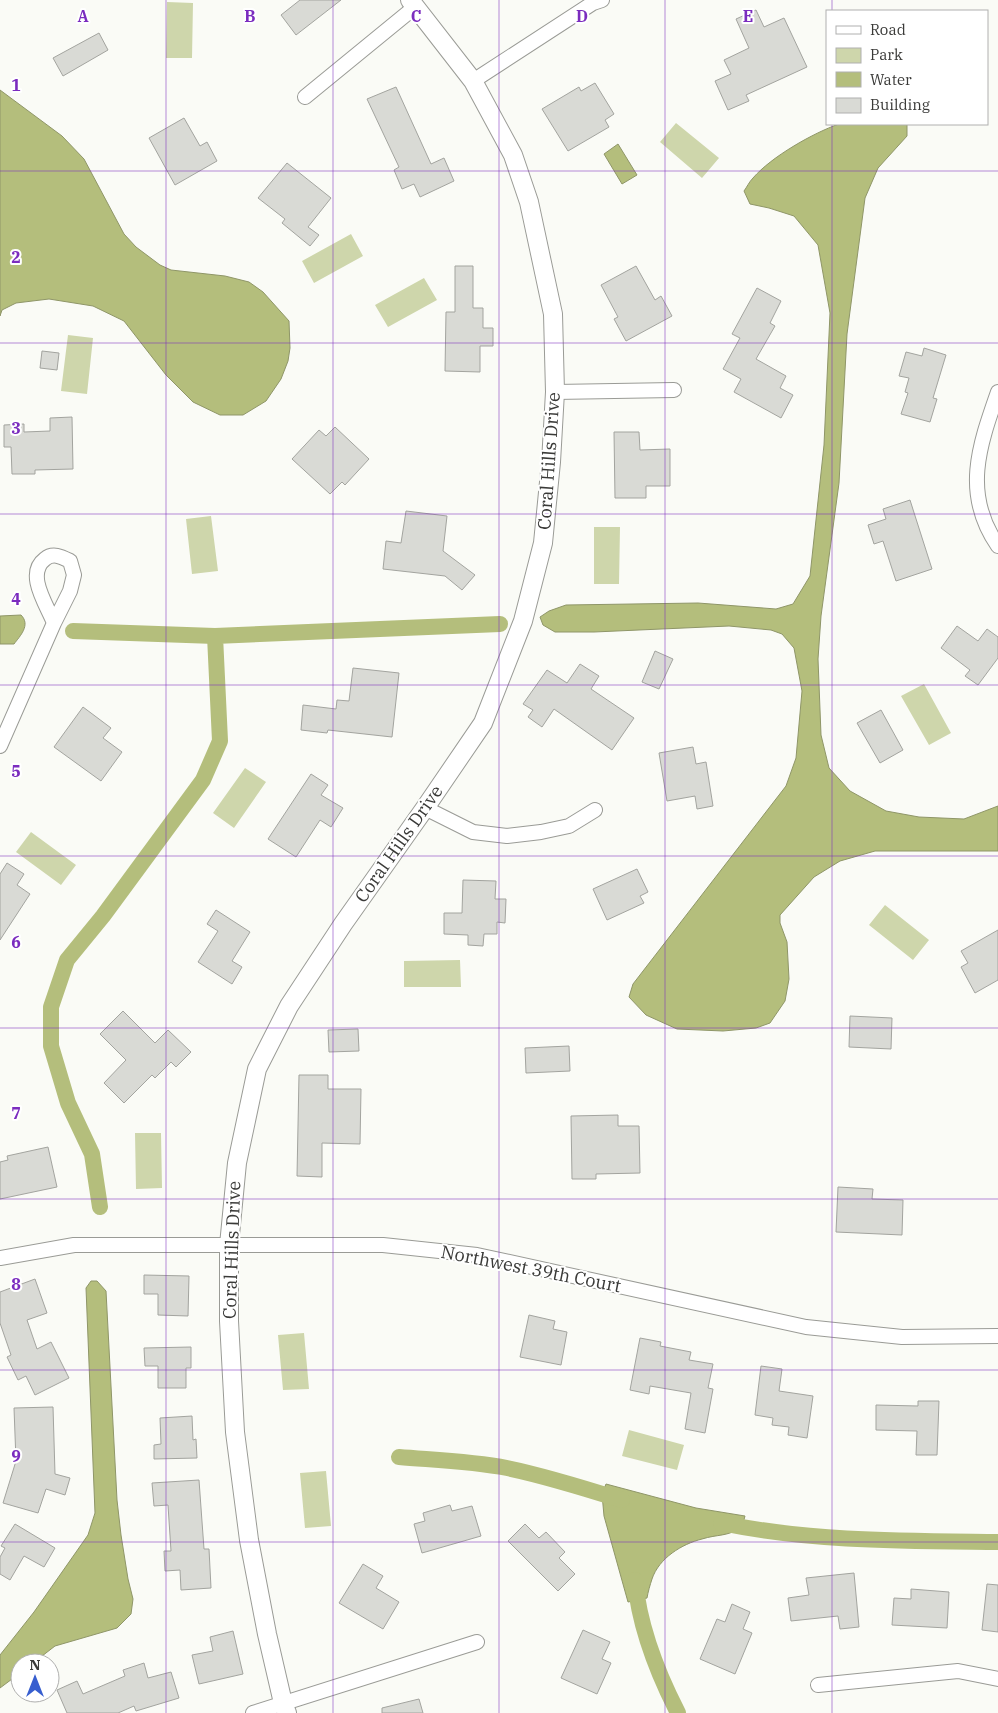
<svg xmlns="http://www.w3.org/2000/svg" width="998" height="1713" viewBox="0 0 998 1713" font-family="'IBM Plex Serif',serif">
<rect width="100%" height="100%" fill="#fafbf6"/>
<path fill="#ced6ab" d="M 167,2 L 193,3 L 192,58 L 166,58 Z
M 676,123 L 719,158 L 702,178 L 660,142 Z
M 351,234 L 363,256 L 314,283 L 302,261 Z
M 424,278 L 437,300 L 388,327 L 375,305 Z
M 68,335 L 93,338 L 87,394 L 61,391 Z
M 211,516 L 218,571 L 192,574 L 186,519 Z
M 594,527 L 620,527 L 619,584 L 594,584 Z
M 924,684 L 951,733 L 929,745 L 901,696 Z
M 245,768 L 266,782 L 234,828 L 213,813 Z
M 31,832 L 76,865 L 61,885 L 16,852 Z
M 885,905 L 929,940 L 913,960 L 869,925 Z
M 460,960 L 461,987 L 404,987 L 404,961 Z
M 135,1133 L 161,1133 L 162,1188 L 136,1189 Z
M 304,1333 L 309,1389 L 283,1390 L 278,1335 Z
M 629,1430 L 684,1445 L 677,1470 L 622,1456 Z
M 326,1471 L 331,1526 L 305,1528 L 300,1473 Z"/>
<path fill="#b4be7c" stroke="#8f9668" d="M 0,90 L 62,136 L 84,159 L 124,234 L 136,247 L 160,265 L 171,270 L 225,276 L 249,282 L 263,292 L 289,321 L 290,348 L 288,361 L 281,379 L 266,401 L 243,415 L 220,415 L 193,402 L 166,375 L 124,321 L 93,306 L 49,299 L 16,303 L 2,310 L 0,316 Z
M 839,124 L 907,124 L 907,136 L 878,168 L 865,198 L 847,334 L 839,483 L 821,616 L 818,659 L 821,735 L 829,768 L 850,791 L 886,811 L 919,817 L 964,819 L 998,806 L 998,851 L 875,851 L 840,861 L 814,877 L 780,915 L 780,923 L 787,942 L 789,979 L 785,1001 L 770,1023 L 756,1028 L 723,1031 L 677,1029 L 646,1015 L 629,997 L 633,984 L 786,786 L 796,758 L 802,691 L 794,648 L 782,634 L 771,630 L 729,626 L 594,632 L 555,632 L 543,625 L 540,617 L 549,611 L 566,605 L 698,603 L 776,609 L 793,604 L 810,576 L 824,445 L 830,313 L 818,245 L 794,216 L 769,208 L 750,204 L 744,191 C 747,187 749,182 753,178 C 771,157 813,133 839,124 Z
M 618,144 L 637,175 L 622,184 L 604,154 Z
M 21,615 C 31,625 20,636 14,644 L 0,644 L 0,616 Z
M 91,1281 L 97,1281 L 106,1291 L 117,1500 L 121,1535 L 128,1579 L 133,1599 L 131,1614 L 117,1628 L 55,1646 L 33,1663 L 20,1663 L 20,1673 L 0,1688 L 0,1655 L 34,1612 L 88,1535 L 95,1513 L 86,1288 Z
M 606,1484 L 696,1508 L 745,1516 L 742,1527 C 727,1537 718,1534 702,1539 C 682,1544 659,1558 652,1579 C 650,1585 648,1592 647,1598 L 628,1602 L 604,1516 L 602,1494 Z"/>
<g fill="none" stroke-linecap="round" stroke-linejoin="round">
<path stroke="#b4be7c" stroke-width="16" d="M 73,631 L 215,636 L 500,624
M 100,1207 L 92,1154 L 68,1103 L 51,1046 L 51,1007 L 67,960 L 103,916 L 203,780 L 220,741 L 215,636
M 399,1457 C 435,1460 471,1461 507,1468 C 546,1476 584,1488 622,1500
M 721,1523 C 813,1542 905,1541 998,1542
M 635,1580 C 639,1626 657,1672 678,1713"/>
</g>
<path fill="#d9dad5" stroke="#a3a49f" d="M 300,0 L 341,0 L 296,35 L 281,15 Z
M 756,10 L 764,27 L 784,18 L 807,67 L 746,95 L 749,101 L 728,110 L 715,81 L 731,74 L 724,60 L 749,48 L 736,19 Z
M 99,33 L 108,50 L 63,76 L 53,58 Z
M 595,83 L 614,114 L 605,120 L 609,127 L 568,151 L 542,109 L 579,87 L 581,91 Z
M 396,87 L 431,164 L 444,158 L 454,181 L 420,197 L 414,184 L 402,189 L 394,170 L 399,167 L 367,99 Z
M 184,118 L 200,146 L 207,142 L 217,161 L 175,185 L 149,138 Z
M 287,163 L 331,198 L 308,227 L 319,235 L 310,246 L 282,223 L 285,219 L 258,198 Z
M 455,266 L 473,266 L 473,308 L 483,308 L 483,328 L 493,328 L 493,346 L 480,346 L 480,372 L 445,371 L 446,312 L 455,312 Z
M 636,266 L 655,300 L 661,296 L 672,316 L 626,341 L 614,319 L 618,317 L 601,285 Z
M 757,288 L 781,301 L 770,323 L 775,326 L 756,359 L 786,376 L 780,388 L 793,395 L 781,418 L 734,392 L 741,379 L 723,369 L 740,338 L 732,334 Z
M 924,348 L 946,355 L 933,398 L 937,399 L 930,422 L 901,414 L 908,393 L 905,392 L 909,378 L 899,376 L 906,352 L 922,356 Z
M 42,351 L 59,353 L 57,370 L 40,368 Z
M 72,417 L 73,469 L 35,470 L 35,474 L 12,474 L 11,447 L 4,447 L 4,425 L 24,424 L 24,432 L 50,431 L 50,418 Z
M 335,427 L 369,459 L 345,485 L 342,482 L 330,494 L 292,459 L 319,430 L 326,436 Z
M 614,432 L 639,432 L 640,450 L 670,449 L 670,486 L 646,486 L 646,498 L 615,498 Z
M 910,500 L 932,569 L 896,581 L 883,541 L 874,544 L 868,525 L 886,519 L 883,509 Z
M 406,511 L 447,516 L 443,551 L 475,575 L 462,590 L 445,576 L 383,569 L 386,541 L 401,543 Z
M 957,626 L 978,641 L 987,629 L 998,637 L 998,658 L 978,685 L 965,676 L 970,670 L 941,648 Z
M 655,651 L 673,659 L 659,689 L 642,682 Z
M 580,664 L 599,676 L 591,689 L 634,718 L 612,750 L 554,709 L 542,727 L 528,717 L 533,710 L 523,704 L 547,670 L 567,683 Z
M 353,668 L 399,673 L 392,737 L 328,730 L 327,733 L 301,730 L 303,705 L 336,709 L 337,700 L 349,701 Z
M 83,707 L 111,728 L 103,738 L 122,752 L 101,781 L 54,747 Z
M 881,710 L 903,750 L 880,763 L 857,723 Z
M 693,747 L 696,764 L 706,762 L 713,806 L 697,809 L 695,796 L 667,801 L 659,753 Z
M 311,774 L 328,785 L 321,795 L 343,808 L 331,827 L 320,820 L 296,857 L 268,839 Z
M 7,863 L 24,874 L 17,885 L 30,894 L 0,940 L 0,874 Z
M 637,869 L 648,892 L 640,896 L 644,903 L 607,920 L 593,889 Z
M 463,880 L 496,881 L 495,899 L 506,899 L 505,923 L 497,922 L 497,934 L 484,934 L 483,946 L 468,945 L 468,935 L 444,934 L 444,913 L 462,913 Z
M 216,910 L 250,932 L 232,961 L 242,967 L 232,984 L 198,962 L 218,931 L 207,924 Z
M 998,930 L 998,980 L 975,993 L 961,967 L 968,963 L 961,951 Z
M 123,1011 L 155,1043 L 168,1030 L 191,1052 L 176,1067 L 171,1062 L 155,1078 L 152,1075 L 124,1103 L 104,1083 L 126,1060 L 100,1034 Z
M 850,1016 L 892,1018 L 891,1049 L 849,1047 Z
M 358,1029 L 359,1051 L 329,1052 L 328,1030 Z
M 569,1046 L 570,1071 L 526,1073 L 525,1048 Z
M 299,1075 L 328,1075 L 328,1089 L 361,1089 L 360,1144 L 322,1143 L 322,1177 L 297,1176 Z
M 618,1115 L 618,1126 L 639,1126 L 640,1173 L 596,1174 L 596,1179 L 572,1179 L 571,1116 Z
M 48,1147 L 57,1187 L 0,1199 L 0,1162 L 8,1160 L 7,1156 Z
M 838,1187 L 873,1189 L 872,1199 L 903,1200 L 902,1235 L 836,1232 Z
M 144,1275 L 189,1276 L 188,1316 L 158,1315 L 158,1294 L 144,1294 Z
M 35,1279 L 47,1313 L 27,1320 L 37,1349 L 51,1342 L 69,1378 L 35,1395 L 26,1376 L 18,1380 L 7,1357 L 11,1355 L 0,1323 L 0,1292 Z
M 529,1315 L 555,1321 L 553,1329 L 567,1332 L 561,1365 L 520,1357 Z
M 640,1338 L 661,1342 L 660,1346 L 691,1352 L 689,1360 L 713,1364 L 708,1388 L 713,1389 L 705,1433 L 685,1429 L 691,1393 L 650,1386 L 649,1394 L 630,1390 Z
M 191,1347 L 191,1368 L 186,1368 L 186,1388 L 158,1388 L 158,1366 L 145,1366 L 144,1348 Z
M 761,1366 L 782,1369 L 779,1391 L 813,1396 L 807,1438 L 788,1435 L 789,1427 L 772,1425 L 773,1418 L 755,1415 Z
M 918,1401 L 939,1401 L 937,1455 L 916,1455 L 917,1431 L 876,1430 L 876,1405 L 918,1406 Z
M 53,1407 L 55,1474 L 70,1478 L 65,1495 L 46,1489 L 38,1513 L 3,1503 L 16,1461 L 14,1408 Z
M 192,1416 L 193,1440 L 196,1439 L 197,1458 L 154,1459 L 154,1445 L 161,1444 L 160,1418 Z
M 199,1480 L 204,1549 L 209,1549 L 211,1588 L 181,1590 L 180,1570 L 165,1571 L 164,1551 L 171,1551 L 168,1505 L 154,1506 L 152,1483 Z
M 450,1505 L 452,1511 L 472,1506 L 481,1536 L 422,1553 L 414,1524 L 425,1521 L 423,1513 Z
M 15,1524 L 55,1548 L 44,1567 L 24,1556 L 10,1580 L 0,1574 L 0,1557 L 5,1548 L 1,1546 Z
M 525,1524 L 539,1538 L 546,1532 L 565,1552 L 559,1558 L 575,1574 L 558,1591 L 508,1541 Z
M 363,1564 L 383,1576 L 376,1588 L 399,1602 L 383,1629 L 339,1603 Z
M 854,1573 L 859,1627 L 840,1629 L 838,1616 L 791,1621 L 788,1598 L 809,1595 L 806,1578 Z
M 987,1584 L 998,1585 L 998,1632 L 982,1630 Z
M 911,1589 L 949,1592 L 947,1628 L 892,1625 L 894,1598 L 911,1599 Z
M 732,1604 L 750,1612 L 743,1629 L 752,1633 L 735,1674 L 700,1659 L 717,1619 L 725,1622 Z
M 583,1630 L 610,1642 L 602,1659 L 611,1663 L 597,1694 L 561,1678 Z
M 233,1631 L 243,1674 L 199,1684 L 192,1655 L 213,1651 L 210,1637 Z
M 144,1663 L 148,1678 L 171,1672 L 179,1698 L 136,1711 L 134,1706 L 118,1713 L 67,1713 L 57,1690 L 77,1681 L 83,1694 L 125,1676 L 123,1670 Z
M 419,1699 L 423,1713 L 382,1713 L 382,1708 Z"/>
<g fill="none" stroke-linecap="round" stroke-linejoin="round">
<defs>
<path id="minor" d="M 473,81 L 593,3 L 602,0
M 305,97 L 415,7
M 555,392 L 674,390
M 998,392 C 979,446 962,494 998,546
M 0,746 L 54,623 L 70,591 L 74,575 L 70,561 C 62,557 53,552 45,559 C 25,574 47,605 54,623
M 425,808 L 473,832 L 507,836 L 541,832 L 569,826 L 595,810
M 0,1258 L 74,1245 L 383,1245 L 477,1255 L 806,1327 L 902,1337 L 998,1336
M 818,1685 L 958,1671 L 998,1679
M 253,1713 L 477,1642"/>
<path id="tertiary" d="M 287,1713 L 283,1703 L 267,1634 L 249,1540 L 235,1432 L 229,1321 L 229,1245 L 237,1163 L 257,1069 L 289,1006 L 343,924 L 425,808 L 483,723 L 523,621 L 543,543 L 551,462 L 555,392 L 553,314 L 529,202 L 513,155 L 473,81 L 410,0"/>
</defs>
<use href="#minor" stroke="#9a9b96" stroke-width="16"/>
<use href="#tertiary" stroke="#9a9b96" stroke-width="20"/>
<use href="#minor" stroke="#fff" stroke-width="14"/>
<use href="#tertiary" stroke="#fff" stroke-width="18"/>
</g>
<path fill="none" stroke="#7b2cbf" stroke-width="1" stroke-opacity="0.55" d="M 166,0 L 166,1713M 333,0 L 333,1713M 499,0 L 499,1713M 665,0 L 665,1713M 832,0 L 832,11M 832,124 L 832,1713M 0,171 L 998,171M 0,343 L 998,343M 0,514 L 998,514M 0,685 L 998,685M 0,856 L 998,856M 0,1028 L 998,1028M 0,1199 L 998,1199M 0,1370 L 998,1370M 0,1542 L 998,1542"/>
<g text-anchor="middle" stroke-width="4" stroke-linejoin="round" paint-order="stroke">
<g font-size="18" fill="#3a3a38" stroke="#fff">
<text transform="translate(549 461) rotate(-86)" y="6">Coral Hills Drive</text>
<text transform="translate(399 844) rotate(-55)" y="6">Coral Hills Drive</text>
<text transform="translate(232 1250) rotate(-88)" y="6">Coral Hills Drive</text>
<text transform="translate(531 1269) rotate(11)" y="6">Northwest 39th Court</text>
</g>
</g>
<g font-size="16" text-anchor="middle" font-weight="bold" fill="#7b2cbf" stroke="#fff" stroke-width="4" stroke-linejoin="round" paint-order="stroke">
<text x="83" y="22">A</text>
<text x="250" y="22">B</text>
<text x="416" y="22">C</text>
<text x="582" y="22">D</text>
<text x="748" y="22">E</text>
<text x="16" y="91">1</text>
<text x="16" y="263">2</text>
<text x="16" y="434">3</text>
<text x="16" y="605">4</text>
<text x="16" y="777">5</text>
<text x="16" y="948">6</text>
<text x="16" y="1119">7</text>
<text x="16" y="1290">8</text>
<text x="16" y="1462">9</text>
</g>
<rect x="826" y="10" width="162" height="115" fill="#ffffff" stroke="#b0b0af"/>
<rect x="836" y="26" width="25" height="8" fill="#ffffff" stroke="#b0b0af"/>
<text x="870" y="35" font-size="15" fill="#3a3a38">Road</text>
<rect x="836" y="48" width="25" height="15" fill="#ced6ab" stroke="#b0b0af"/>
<text x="870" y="60" font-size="15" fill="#3a3a38">Park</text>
<rect x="836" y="72" width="25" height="15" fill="#b4be7c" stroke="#b0b0af"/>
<text x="870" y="85" font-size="15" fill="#3a3a38">Water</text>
<rect x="836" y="98" width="25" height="15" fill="#d9dad5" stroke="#b0b0af"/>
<text x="870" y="110" font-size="15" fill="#3a3a38">Building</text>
<g transform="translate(35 1678)"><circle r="24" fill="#ffffff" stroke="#b0b0af"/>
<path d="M0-4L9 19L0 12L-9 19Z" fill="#375ecf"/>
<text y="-8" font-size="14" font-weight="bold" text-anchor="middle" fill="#3a3a38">N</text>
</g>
</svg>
